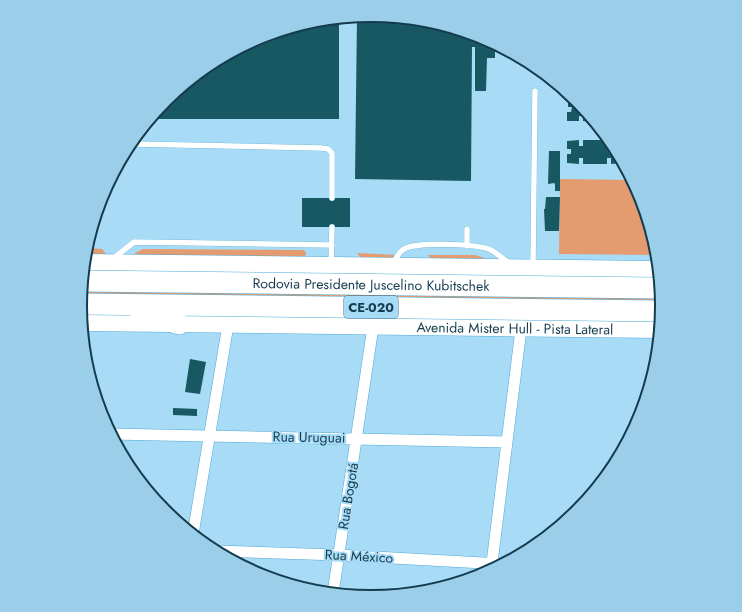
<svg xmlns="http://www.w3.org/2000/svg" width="742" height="612" viewBox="0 0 742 612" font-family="Jost,sans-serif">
<rect width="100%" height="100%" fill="#a7dbf6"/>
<path fill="#e49b70" d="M 560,179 L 632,180 L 640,195 L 656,249 L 657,255 L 559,254 Z
M 89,248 L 102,249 L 106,254 L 86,254 L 86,251 Z
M 143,249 L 303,250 L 306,252 L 305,258 L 135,256 L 135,253 Z
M 357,253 L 396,255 L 395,259 L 361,258 Z
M 428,255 L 475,255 L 487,259 L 432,260 Z
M 82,289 L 661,296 L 662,304 L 81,296 Z"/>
<path fill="#185863" d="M 371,15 L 428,21 L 483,37 L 501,47 L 495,47 L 495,58 L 487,58 L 486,91 L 475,91 L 475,47 L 472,47 L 471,181 L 355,179 L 357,16 Z
M 339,18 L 339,119 L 150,119 L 165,100 L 210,64 L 260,37 L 314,21 Z
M 568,98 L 574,98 L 577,100 L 593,122 L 583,121 L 583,116 L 579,116 L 579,121 L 567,121 L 567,112 L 571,112 L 572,107 L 568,107 Z
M 579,140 L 579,146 L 583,146 L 583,140 L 607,140 L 607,146 L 611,146 L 611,142 L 623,163 L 611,164 L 611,158 L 607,158 L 607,164 L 583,164 L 583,158 L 579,158 L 579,164 L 567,163 L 567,154 L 571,154 L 571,149 L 567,149 L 567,141 Z
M 549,151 L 560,151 L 560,191 L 555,191 L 555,184 L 554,183 L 548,184 Z
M 546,197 L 560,197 L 559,231 L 545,231 L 544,209 L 545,209 Z
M 302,198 L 350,198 L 350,227 L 302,227 Z
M 190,359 L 206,362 L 200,394 L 185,392 Z
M 173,408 L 197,409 L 197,416 L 173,415 Z"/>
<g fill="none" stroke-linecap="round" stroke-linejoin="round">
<defs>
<path id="lane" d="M 133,144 L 321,148 L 328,149 L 332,153 L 332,198
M 467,229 L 467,246
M 114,258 L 134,242 L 332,245
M 331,265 L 332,227
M 393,265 C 396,258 399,251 406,248 C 421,242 474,244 489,249 C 496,252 503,259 509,263
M 533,265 L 535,91"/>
<path id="street" d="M 111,434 L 507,442
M 193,534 L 228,325
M 216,551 L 338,555 L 502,564
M 492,563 L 521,329
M 333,593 L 373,327"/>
<g id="secondary">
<path d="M 84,262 L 658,269"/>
<path id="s1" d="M 82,323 L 660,330"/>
</g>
<g id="highway">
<path id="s2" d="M 83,281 L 660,288"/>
<path d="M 80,304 L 661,311"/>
<path d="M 140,312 L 179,324"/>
</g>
</defs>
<use href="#lane" stroke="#4eabd7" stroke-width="6"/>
<use href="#street" stroke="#4eabd7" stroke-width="12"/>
<use href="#secondary" stroke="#4eabd7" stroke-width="17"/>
<use href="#highway" stroke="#4eabd7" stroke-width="22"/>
<use href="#lane" stroke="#fff" stroke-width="5.5"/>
<use href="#street" stroke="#fff" stroke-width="11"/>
<use href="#secondary" stroke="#fff" stroke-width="16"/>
<use href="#highway" stroke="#fff" stroke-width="21"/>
</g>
<g text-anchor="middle" stroke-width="4" stroke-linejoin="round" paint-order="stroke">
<rect fill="#a7dbf6" stroke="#406c80" stroke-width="1" x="344" y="296" width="54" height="22" rx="3"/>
<g font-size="13" font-weight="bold" fill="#143c4e">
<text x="371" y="312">CE-020</text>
</g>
<g font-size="14" fill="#143c4e" stroke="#a7dbf6">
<text dy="5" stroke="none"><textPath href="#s2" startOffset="288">Rodovia Presidente Juscelino Kubitschek</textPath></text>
<text dy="5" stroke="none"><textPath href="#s1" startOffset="433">Avenida Mister Hull - Pista Lateral</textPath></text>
<text transform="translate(309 437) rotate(1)" y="5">Rua Uruguai</text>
<text transform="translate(348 496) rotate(-81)" y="5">Rua Bogotá</text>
<text transform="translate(359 556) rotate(3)" y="5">Rua México</text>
</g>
</g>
<path d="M0 0H742V612H0ZM87 306a284 284 0 1 1 568 0a284 284 0 1 1-568 0Z" fill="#9bcee9" fill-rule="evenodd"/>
<path fill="none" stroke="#143c4e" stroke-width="2" d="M87 306a284 284 0 1 1 568 0a284 284 0 1 1-568 0Z"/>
</svg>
